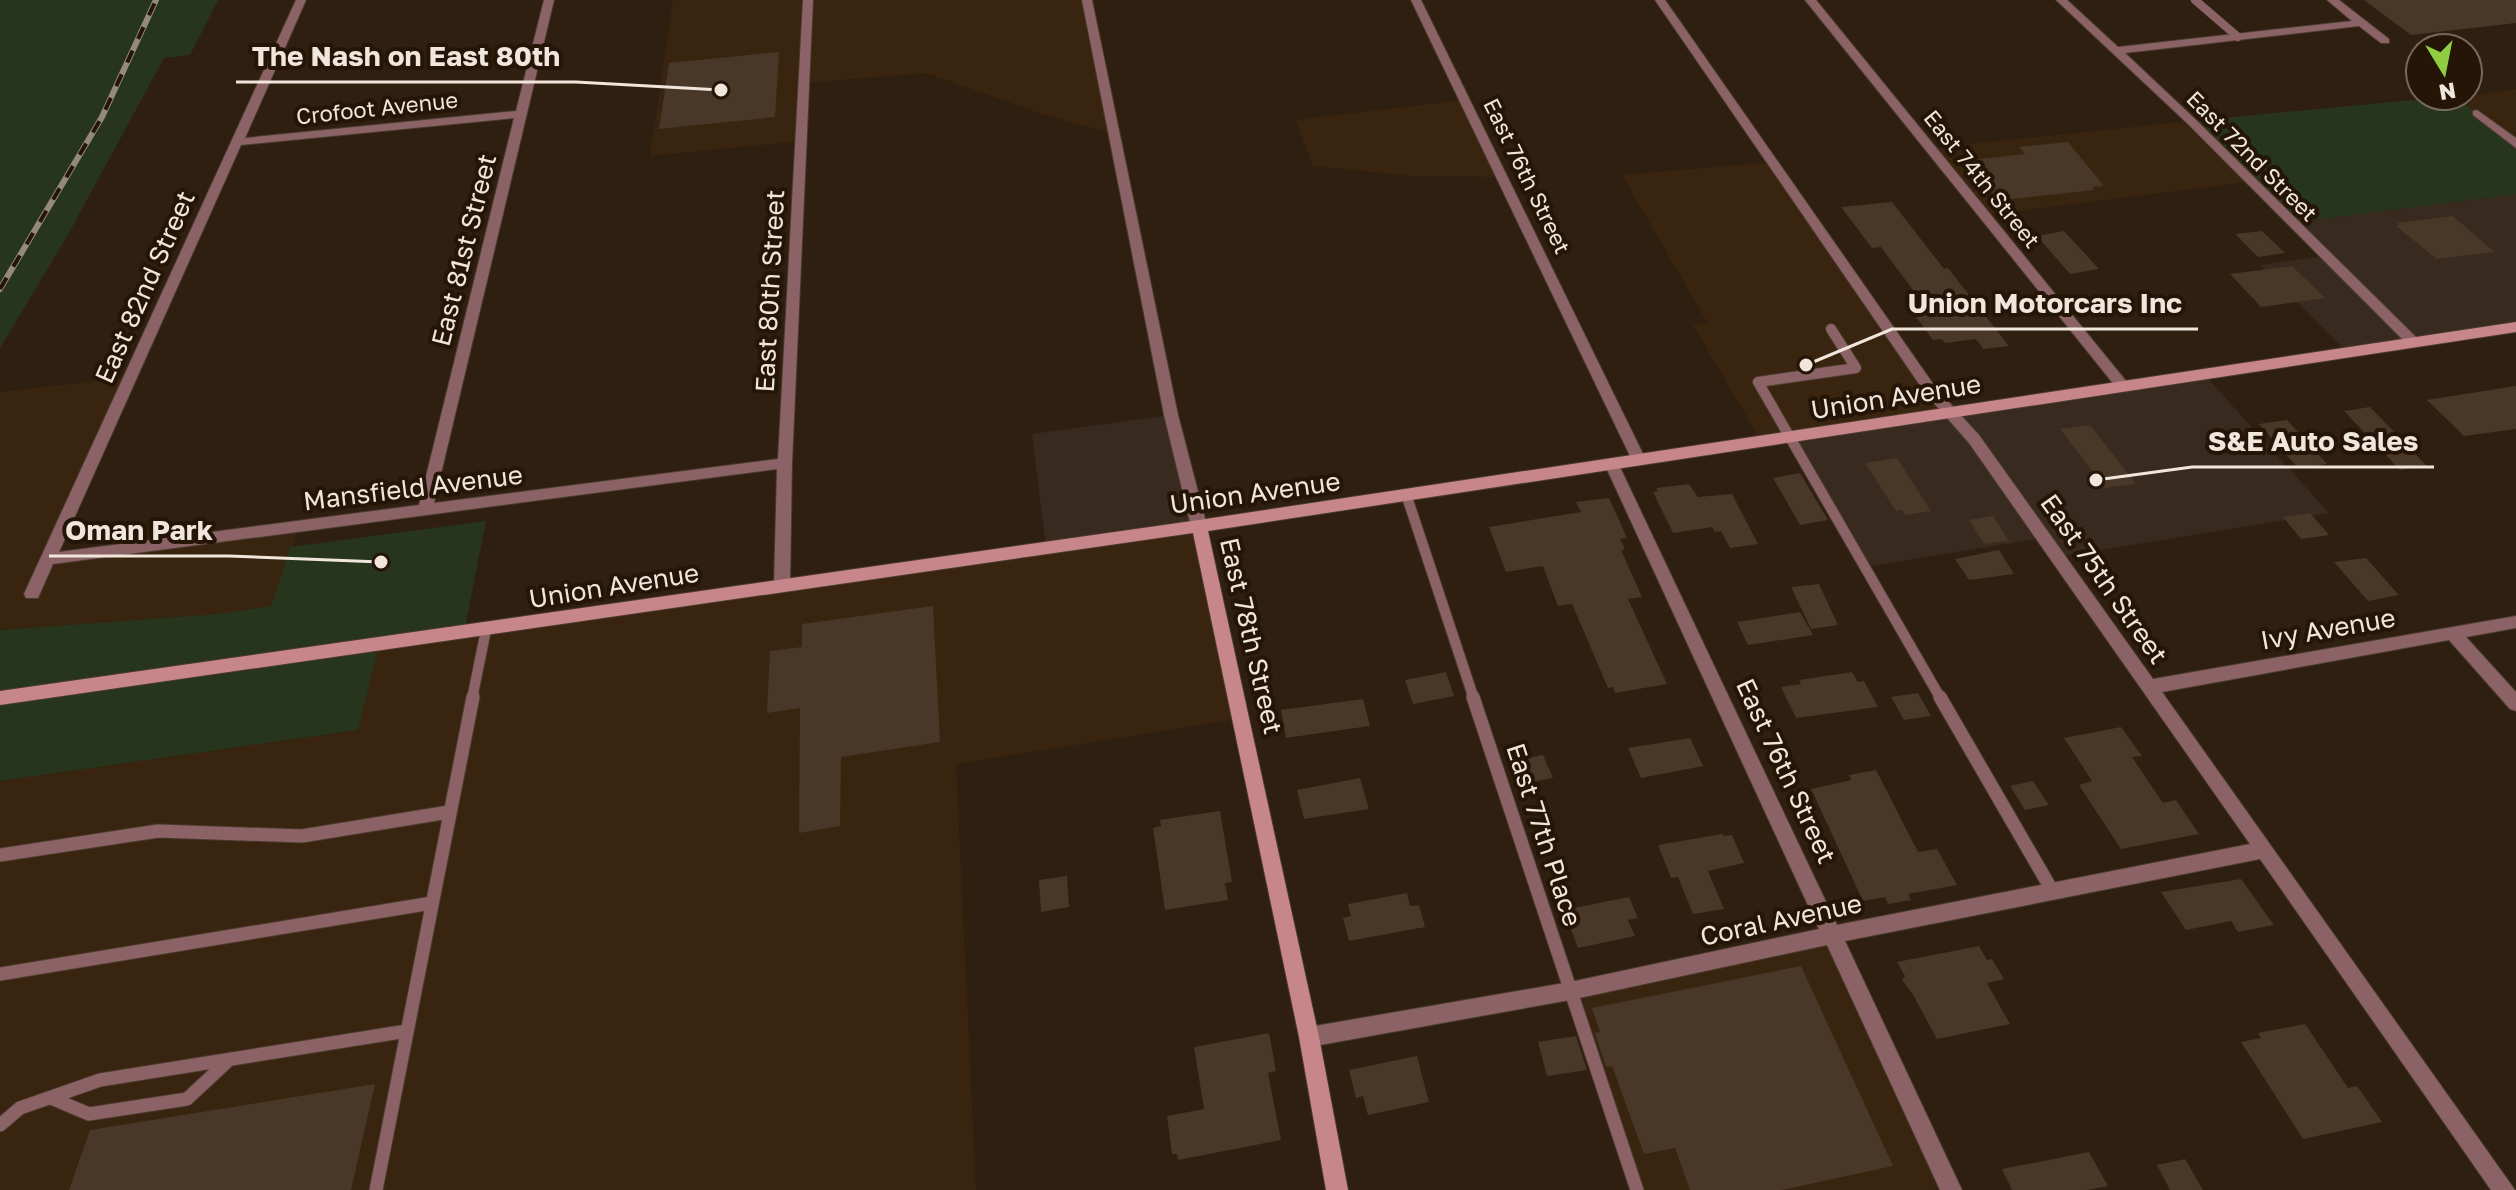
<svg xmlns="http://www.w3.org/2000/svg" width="2516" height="1190" viewBox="0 0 2516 1190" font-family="'Golos Text',sans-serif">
<rect width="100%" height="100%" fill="#2f1f10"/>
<path fill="#392a1f" d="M 2516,194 L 2516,327 L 2346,351 L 2260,265 L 2324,256 L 2291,223 Z
M 2202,372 L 2329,513 L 2057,557 L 2043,538 L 1864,567 L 1791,437 Z
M 1171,415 L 1199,526 L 1046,547 L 1032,434 Z"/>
<path fill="#392410" d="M 673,0 L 1087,0 L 1114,134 L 1045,115 L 926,73 L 805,83 L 802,141 L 650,156 Z
M 2516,89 L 2516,144 L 2455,96 L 2468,96 Z
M 1463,100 L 1501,177 L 1412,176 L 1313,166 L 1296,120 Z
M 2191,121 L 2249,182 L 1984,215 L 1932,148 Z
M 1774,162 L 1950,412 L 1761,441 L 1693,325 L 1707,322 L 1622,175 Z
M 131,377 L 48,558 L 299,527 L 271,606 L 217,614 L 0,630 L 0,392 Z
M 1199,526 L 1243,718 L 956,764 L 976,1190 L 0,1190 L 0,781 L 358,730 L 379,645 Z
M 1832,935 L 1950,1187 L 1933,1190 L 1637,1190 L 1570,991 Z"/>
<path fill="#28351d" d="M 0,0 L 218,0 L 190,55 L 164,58 L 69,233 L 0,348 Z
M 2455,96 L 2516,144 L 2516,194 L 2291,223 L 2191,121 Z
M 486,521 L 464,632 L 379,645 L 358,730 L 0,781 L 0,630 L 217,614 L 271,606 L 290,547 Z"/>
<path fill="#493728" d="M 2364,0 L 2516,0 L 2516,23 L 2411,35 Z
M 779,52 L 775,117 L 659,129 L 669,63 Z
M 2068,142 L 2104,186 L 2092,187 L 2094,190 L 1994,201 L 1961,161 L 2025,154 L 2019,147 Z
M 1892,202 L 1944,269 L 1948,268 L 2009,346 L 1983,349 L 1976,339 L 1945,343 L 1942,339 L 1933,340 L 1911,310 L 1916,309 L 1914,306 L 1924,305 L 1881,247 L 1872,248 L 1841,207 Z
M 2453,216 L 2494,252 L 2437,259 L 2396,226 L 2399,225 L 2397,223 Z
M 2064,231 L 2099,269 L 2070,274 L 2037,236 Z
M 2262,231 L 2285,253 L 2258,257 L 2235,234 Z
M 2292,266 L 2325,298 L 2261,307 L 2230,274 Z
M 2516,386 L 2516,429 L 2464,436 L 2427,400 Z
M 2370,407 L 2427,466 L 2400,470 L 2344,411 Z
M 2287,420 L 2327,464 L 2298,468 L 2259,424 Z
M 2090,425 L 2136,484 L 2105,488 L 2060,429 Z
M 1897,458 L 1931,511 L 1905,515 L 1902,510 L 1896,511 L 1865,463 Z
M 1800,473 L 1828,520 L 1800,525 L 1773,478 Z
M 1689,484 L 1698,497 L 1732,494 L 1758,544 L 1730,548 L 1721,531 L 1715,532 L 1712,527 L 1673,533 L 1653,492 L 1658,491 L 1656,488 Z
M 1609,498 L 1627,538 L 1620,539 L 1625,549 L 1621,550 L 1642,597 L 1628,599 L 1667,684 L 1615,693 L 1613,687 L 1608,688 L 1572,604 L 1558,606 L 1543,566 L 1506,572 L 1489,527 L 1581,512 L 1576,502 Z
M 2310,513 L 2329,535 L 2301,539 L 2283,517 Z
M 1993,516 L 2009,541 L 1984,544 L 1969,520 Z
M 1999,550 L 2014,574 L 1969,580 L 1955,559 Z
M 2366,558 L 2399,595 L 2368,601 L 2334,562 Z
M 1819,584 L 1838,625 L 1811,629 L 1791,587 Z
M 933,606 L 940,742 L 841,757 L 840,826 L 799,833 L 800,708 L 767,713 L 770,651 L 802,647 L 802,624 Z
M 1800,612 L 1813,635 L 1748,645 L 1737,622 Z
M 1446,672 L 1454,696 L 1413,704 L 1405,680 Z
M 1852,672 L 1858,682 L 1864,681 L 1878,707 L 1796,718 L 1781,687 L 1801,684 L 1799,680 Z
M 1918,693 L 1931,716 L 1904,720 L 1891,697 Z
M 1363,699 L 1370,726 L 1286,738 L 1281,710 Z
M 2121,727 L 2142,756 L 2132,757 L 2163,803 L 2176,800 L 2199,834 L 2121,849 L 2079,785 L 2092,781 L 2064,738 Z
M 1690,738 L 1703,766 L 1641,778 L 1628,748 Z
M 1543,755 L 1553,778 L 1526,783 L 1517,760 Z
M 1876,770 L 1918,852 L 1937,849 L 1957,885 L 1908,894 L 1911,900 L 1888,904 L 1885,897 L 1863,901 L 1811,789 L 1851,780 L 1849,775 Z
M 1360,778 L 1369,809 L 1304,819 L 1297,790 Z
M 2033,781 L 2049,805 L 2025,810 L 2010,786 Z
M 1220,811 L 1232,882 L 1225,883 L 1228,900 L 1165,910 L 1153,828 L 1161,826 L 1160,820 Z
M 1722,834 L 1724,836 L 1732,835 L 1744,863 L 1708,871 L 1724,909 L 1693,914 L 1678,877 L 1671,878 L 1658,845 Z
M 1067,876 L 1069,907 L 1041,912 L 1039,880 Z
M 2241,879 L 2274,925 L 2238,932 L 2231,921 L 2186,930 L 2161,892 Z
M 1407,893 L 1410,906 L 1419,905 L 1425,927 L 1349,941 L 1343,918 L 1351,916 L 1348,904 Z
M 1629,897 L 1638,918 L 1628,920 L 1635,936 L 1578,948 L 1564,910 Z
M 1979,946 L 1987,960 L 1992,959 L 2004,979 L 1987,983 L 2010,1024 L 1937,1039 L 1912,993 L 1902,980 L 1905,976 L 1897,962 Z
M 1801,966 L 1893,1166 L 1782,1190 L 1690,1190 L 1675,1148 L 1644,1154 L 1612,1066 L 1606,1067 L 1595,1033 L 1600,1032 L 1592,1008 Z
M 2305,1024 L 2348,1088 L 2357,1086 L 2382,1122 L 2303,1139 L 2241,1042 L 2261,1038 L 2258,1033 Z
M 1269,1033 L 1276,1071 L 1268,1073 L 1281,1140 L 1178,1160 L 1177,1154 L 1172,1154 L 1167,1116 L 1204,1109 L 1194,1047 Z
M 1576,1036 L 1587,1070 L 1547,1076 L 1538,1042 Z
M 1417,1056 L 1429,1102 L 1368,1115 L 1363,1096 L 1356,1098 L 1349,1070 Z
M 375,1084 L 351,1190 L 69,1190 L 90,1130 Z
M 2089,1152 L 2108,1186 L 2087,1190 L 2012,1190 L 2002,1169 Z
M 2185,1159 L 2203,1190 L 2170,1190 L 2157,1165 Z"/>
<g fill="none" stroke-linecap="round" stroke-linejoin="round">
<defs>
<path id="lane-far2" d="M 2195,0 L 2238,37"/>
<path id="lane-far1" d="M 1831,329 L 1856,368 L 1758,382 L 1941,699
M 1406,494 L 1474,699
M 472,699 L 486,630"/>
<path id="lane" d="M 1473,697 L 1637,1190
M 1940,697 L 2053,892
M 0,855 L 158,831 L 302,836 L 449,812
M 0,974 L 432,903
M 51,1098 L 89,1114 L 187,1099 L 230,1059
M 0,1125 L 20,1108 L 100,1080 L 407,1031
M 376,1190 L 473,697"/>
<path id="street" d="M 296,0 L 306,0 L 245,138 L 516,111 L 544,0 L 554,0 L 434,503 L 778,459 L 803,0 L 813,0 L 792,463 L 790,585 L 788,589 L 776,589 L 774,585 L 777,469 L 53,564 L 38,598 L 26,598 L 24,594 ZM 514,118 L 419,505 L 59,552 L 241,145 Z
M 1082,0 L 1092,0 L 1178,415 L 1207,526 L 1199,532 L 1191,526 L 1164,415 Z
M 1411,0 L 1421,0 L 1645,458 L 1643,462 L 1638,463 L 1631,458 Z
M 1655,0 L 1665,0 L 1936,388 L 1979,435 L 2153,679 L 2516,616 L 2516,628 L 2466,637 L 2516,692 L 2516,711 L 2510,709 L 2449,640 L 2162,692 L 2515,1190 L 2491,1190 L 2260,859 L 1845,941 L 1962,1190 L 1940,1190 L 1827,945 L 1570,1000 L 1309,1047 L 1302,1044 L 1299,1037 L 1302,1030 L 1309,1027 L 1570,982 L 1819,929 L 1604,463 L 1611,458 L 1618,463 L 1837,925 L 2250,844 L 1969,443 L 1926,394 Z
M 1805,0 L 1816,0 L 2126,381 L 2128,384 L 2126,387 L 2116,387 Z
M 2056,0 L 2067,0 L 2118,47 L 2352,21 L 2327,0 L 2339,0 L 2389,39 L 2389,43 L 2381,43 L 2359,26 L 2125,53 L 2195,119 L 2418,339 L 2420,342 L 2418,345 L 2408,345 L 2187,123 Z
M 2477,110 L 2516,138 L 2516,148 L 2473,115 L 2473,111 Z"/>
<path id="secondary" d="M 2516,322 L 2516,332 L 1208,531 L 1319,1037 L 1348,1190 L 1326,1190 L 1299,1037 L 1193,533 L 0,705 L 0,691 L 1199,520 Z"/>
</defs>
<use href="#lane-far2" stroke="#4a3b2d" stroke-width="9"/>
<use href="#lane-far1" stroke="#4a3b2d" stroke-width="12"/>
<use href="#lane" stroke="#4a3b2d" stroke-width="15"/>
<use href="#street" stroke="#4a3b2d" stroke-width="2"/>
<use href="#secondary" stroke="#4a3b2d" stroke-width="2"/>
<use href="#lane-far2" stroke="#8b6265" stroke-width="8"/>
<use href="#lane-far1" stroke="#8b6265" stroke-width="10"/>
<use href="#lane" stroke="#8b6265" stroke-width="13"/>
<use href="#street" fill="#8b6265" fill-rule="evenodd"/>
<use href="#secondary" fill="#c7868a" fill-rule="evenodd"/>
<defs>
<path id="rail" d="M 0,289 L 102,117 L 156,0"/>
</defs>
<use href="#rail" stroke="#95887c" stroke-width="6"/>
<use href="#rail" stroke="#251507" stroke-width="4" stroke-dasharray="13" stroke-linecap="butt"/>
</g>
<g text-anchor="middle" stroke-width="8" stroke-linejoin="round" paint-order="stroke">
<g font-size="22" fill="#f1e6dc" stroke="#251507">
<text transform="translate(377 108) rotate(-6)" y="8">Crofoot Avenue</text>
<text transform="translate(2252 156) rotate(45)" y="8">East 72nd Street</text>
<text transform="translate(1527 176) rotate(64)" y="8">East 76th Street</text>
<text transform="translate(1982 179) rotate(51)" y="8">East 74th Street</text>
</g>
<g font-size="26" fill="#f1e6dc" stroke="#251507">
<text transform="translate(464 250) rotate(-76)" y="9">East 81st Street</text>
<text transform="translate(145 287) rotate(-66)" y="9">East 82nd Street</text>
<text transform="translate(770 291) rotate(-87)" y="9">East 80th Street</text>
<text transform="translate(1896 397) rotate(-9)" y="9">Union Avenue</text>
<text transform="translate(413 488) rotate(-7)" y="9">Mansfield Avenue</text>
<text transform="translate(1255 493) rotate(-8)" y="9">Union Avenue</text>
<text transform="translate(2104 579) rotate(55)" y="9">East 75th Street</text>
<text transform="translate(614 586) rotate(-9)" y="9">Union Avenue</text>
<text transform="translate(2328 629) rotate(-10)" y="9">Ivy Avenue</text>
<text transform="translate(1251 636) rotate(77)" y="9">East 78th Street</text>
<text transform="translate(1786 771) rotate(65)" y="9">East 76th Street</text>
<text transform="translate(1544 835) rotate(72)" y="9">East 77th Place</text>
<text transform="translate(1781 920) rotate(-12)" y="9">Coral Avenue</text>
</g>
</g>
<path fill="none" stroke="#f1e6dc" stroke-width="3" d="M721 90L576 82H236M1806 365L1892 329H2198M2096 480L2192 467H2434M381 562L229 556H49"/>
<g fill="#f1e6dc" stroke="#251507" stroke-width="3">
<circle cx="721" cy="90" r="8"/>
<circle cx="1806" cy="365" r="8"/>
<circle cx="2096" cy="480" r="8"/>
<circle cx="381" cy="562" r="8"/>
</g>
<g font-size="28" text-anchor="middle" font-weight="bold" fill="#f1e6dc" stroke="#251507" stroke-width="8" stroke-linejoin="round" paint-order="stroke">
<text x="406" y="66">The Nash on East 80th</text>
<text x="2045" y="313">Union Motorcars Inc</text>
<text x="2313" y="451">S&amp;E Auto Sales</text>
<text x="139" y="540">Oman Park</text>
</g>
<g transform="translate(2444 72) rotate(170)"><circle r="38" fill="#251507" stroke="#77695c" stroke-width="2"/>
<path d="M0-6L14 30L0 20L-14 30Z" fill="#90cd41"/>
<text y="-12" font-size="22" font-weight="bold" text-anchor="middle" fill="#f1e6dc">N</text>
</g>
</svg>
